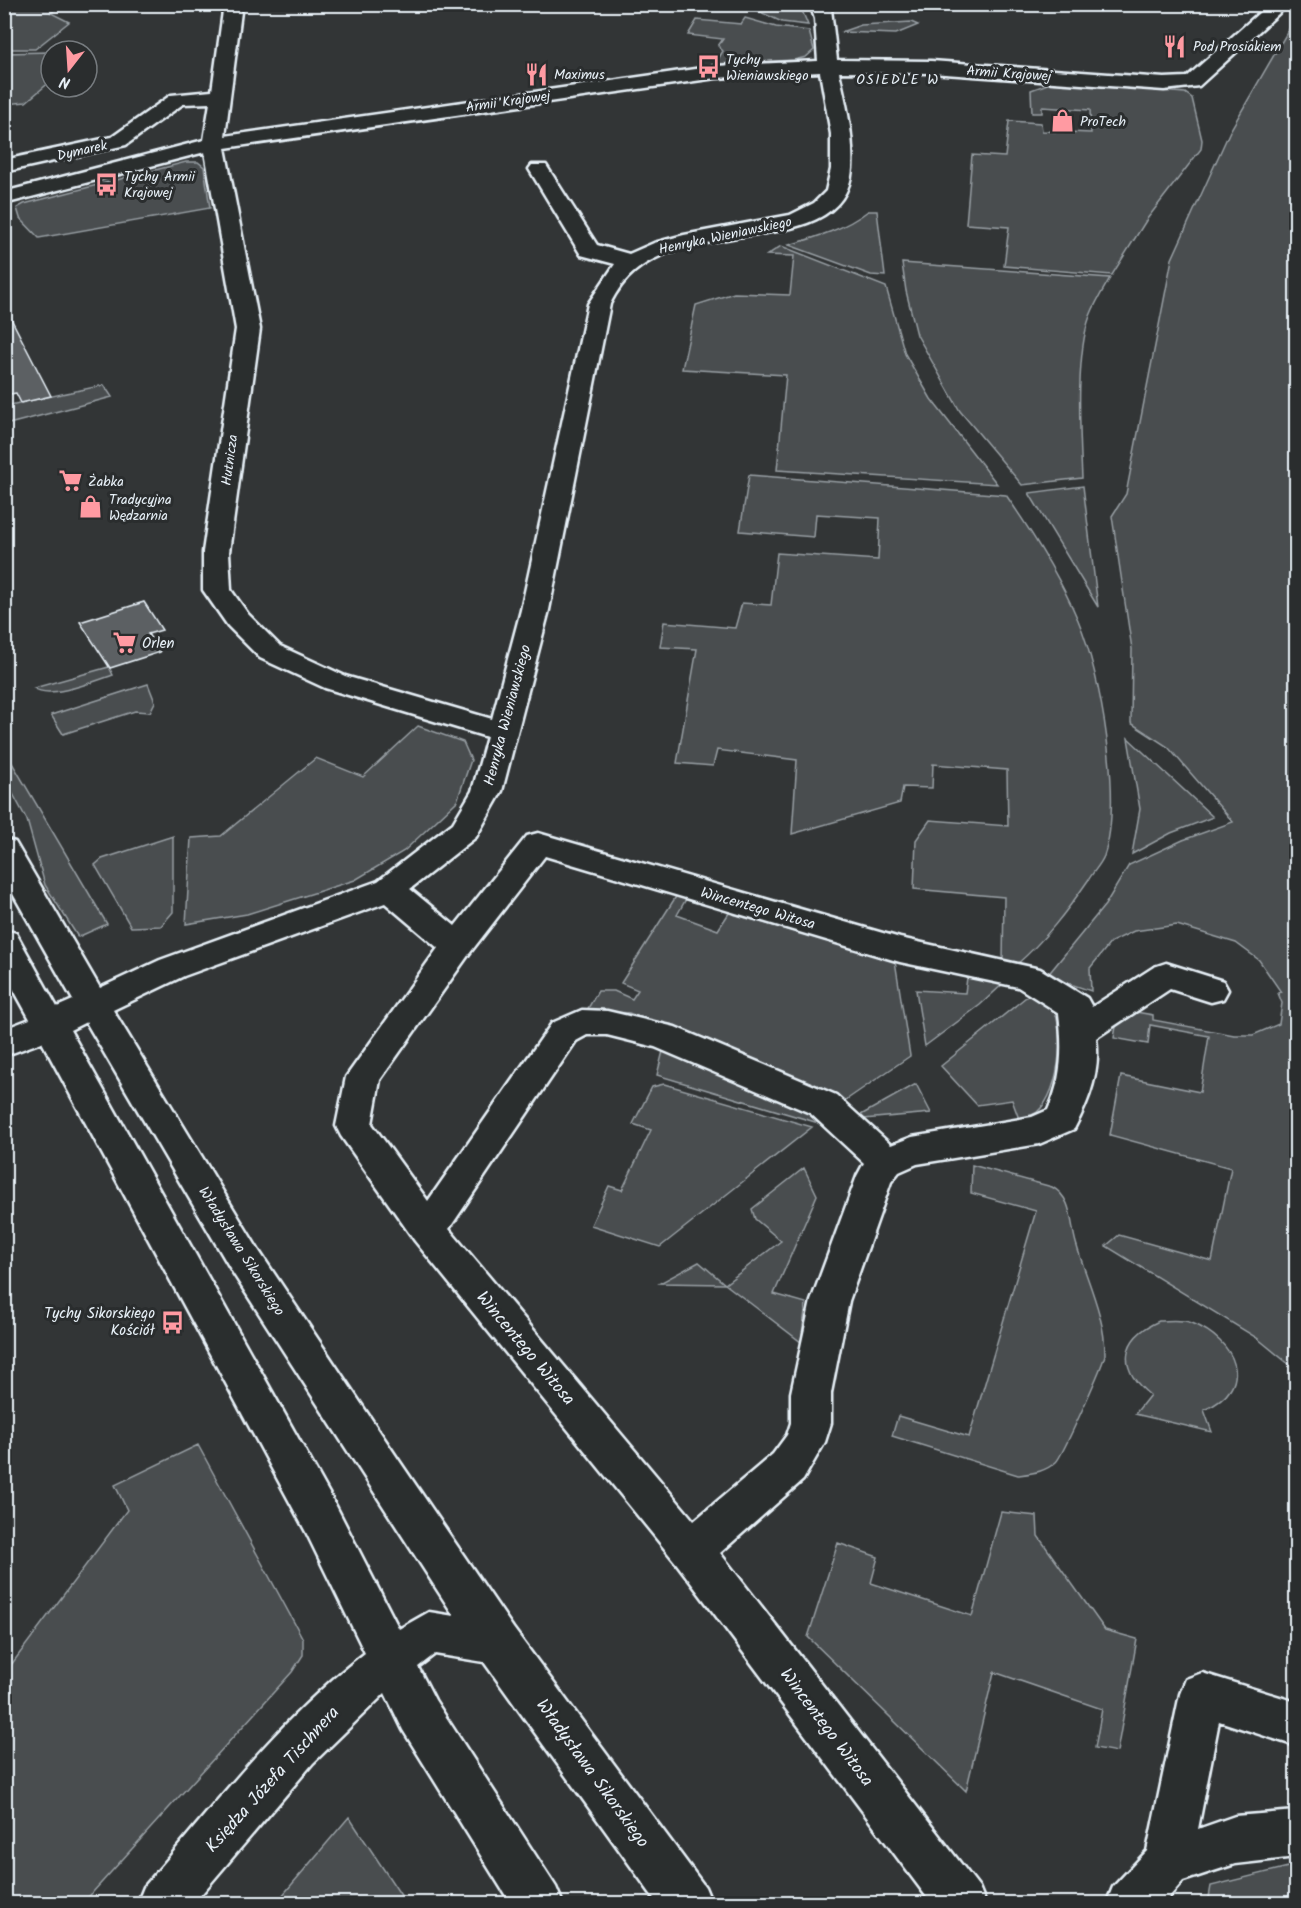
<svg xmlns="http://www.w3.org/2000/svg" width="1301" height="1908" viewBox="0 0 1301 1908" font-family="Kalam,sans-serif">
<rect width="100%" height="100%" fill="#323536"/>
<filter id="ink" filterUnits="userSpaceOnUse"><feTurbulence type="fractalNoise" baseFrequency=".0167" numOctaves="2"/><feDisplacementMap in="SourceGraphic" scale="12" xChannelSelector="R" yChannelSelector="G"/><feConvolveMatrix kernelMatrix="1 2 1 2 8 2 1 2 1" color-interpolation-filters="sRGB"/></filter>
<g filter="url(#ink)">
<path fill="#494d4f" stroke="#989fa4" stroke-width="1.5" d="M 4,5 L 62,5 L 51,13 L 69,22 L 35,49 L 5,49 Z
M 725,5 L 794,5 L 801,8 L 808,25 L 782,22 L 754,9 L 724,8 Z
M 1296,17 L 1296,1370 L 1257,1338 L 1106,1246 L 1119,1235 L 1212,1261 L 1231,1168 L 1110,1135 L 1121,1076 L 1200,1092 L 1209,1036 L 1150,1025 L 1148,1044 L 1114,1038 L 1119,1009 L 1153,1015 L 1153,1020 L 1234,1035 L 1253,1035 L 1279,1024 L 1282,1003 L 1278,993 L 1281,992 L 1259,960 L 1236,943 L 1177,925 L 1134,931 L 1111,942 L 1090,968 L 1091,991 L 1047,976 L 1105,905 L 1129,865 L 1183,840 L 1233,822 L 1168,747 L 1131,723 L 1132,649 L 1112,516 L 1126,494 L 1172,259 L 1230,131 Z
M 745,18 L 776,27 L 809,31 L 814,50 L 806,57 L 794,60 L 715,64 L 723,51 L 718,46 L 723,39 L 688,35 L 697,20 L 741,24 Z
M 911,22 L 918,25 L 896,34 L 841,32 L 861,25 Z
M 51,52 L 51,81 L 26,102 L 5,104 L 5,53 Z
M 1053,82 L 1185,93 L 1192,98 L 1202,140 L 1201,149 L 1147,219 L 1112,275 L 1004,266 L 1009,227 L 966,224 L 972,155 L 1005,157 L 1009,121 L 1041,123 L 1042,131 L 1091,133 L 1090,110 L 1042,107 L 1042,113 L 1032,113 L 1031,90 Z
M 186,162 L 198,162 L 204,167 L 210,208 L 39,238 L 20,218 L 17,208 L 24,204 Z
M 868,211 L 877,211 L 885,276 L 871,275 L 789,245 C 817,237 845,229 868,211 Z
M 781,246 L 886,287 L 905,354 L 931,399 L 997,484 L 777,470 L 786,375 L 682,369 L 696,305 L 734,293 L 790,295 L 794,256 L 767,255 Z
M 902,263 L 1110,278 C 1103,290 1095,303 1090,316 C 1075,356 1080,434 1082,478 L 1022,485 L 960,411 L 917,335 L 906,291 Z
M 104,385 L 112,397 L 5,425 L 5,406 Z
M 749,475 L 1006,495 C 1033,534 1059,575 1078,620 C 1101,674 1123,801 1104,856 C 1101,864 1093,872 1089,879 C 1067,911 1045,940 1016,965 L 1003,961 L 1004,897 L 914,889 L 916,840 L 930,820 L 1008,826 L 1007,770 L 933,764 L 932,788 L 903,787 L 900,803 L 792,834 L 797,760 L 717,750 L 713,766 L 677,763 L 697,649 L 660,647 L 664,622 L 735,628 L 742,603 L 771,605 L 777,553 L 878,560 L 880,518 L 816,514 L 814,537 L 740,531 Z
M 1083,486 L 1098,607 L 1029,493 Z
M 109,667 L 113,675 C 95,681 49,700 34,688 Z
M 148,684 L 155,702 L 150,712 L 135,711 L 63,734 L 51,715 Z
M 418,726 L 463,742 L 471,760 L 457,801 L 404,851 L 355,880 L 247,914 L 186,924 L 191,838 L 221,836 L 316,758 L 363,777 Z
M 1128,738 L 1213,817 L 1171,833 L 1132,854 L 1140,809 Z
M 4,751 L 5,751 L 107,924 L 78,937 L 45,885 L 27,820 L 5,779 Z
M 173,836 L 173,912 L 161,926 L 131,927 L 95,865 L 102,859 Z
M 677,895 L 686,899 L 677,915 L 718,930 L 729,913 L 895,961 L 910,1056 L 843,1102 L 741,1056 L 629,1013 L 587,1010 L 598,991 L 614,991 L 632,999 L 638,990 L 621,983 Z
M 968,970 L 1006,981 L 980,1005 L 925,1046 L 916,990 L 965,993 Z
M 1036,989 C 1039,991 1044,994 1047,997 C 1068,1020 1061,1093 1037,1112 C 1033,1115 1024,1117 1019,1119 L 1012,1100 L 977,1105 L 941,1066 Z
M 664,1047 L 818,1115 L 822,1124 L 657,1075 Z
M 664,1084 L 812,1127 L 660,1247 L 591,1225 L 609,1186 L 622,1190 L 651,1130 L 633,1124 L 652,1087 Z
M 916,1084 L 931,1113 L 852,1120 Z
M 972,1165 L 1052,1187 C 1073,1198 1070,1223 1076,1243 C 1086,1279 1105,1315 1105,1354 C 1105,1361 1062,1457 1056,1462 C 1045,1472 1033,1473 1018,1475 L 892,1436 L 898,1416 L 969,1437 L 1036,1211 L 971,1193 Z
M 804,1168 L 817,1195 L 774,1294 L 806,1303 L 801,1342 L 725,1284 L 660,1283 L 699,1262 L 725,1284 L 781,1241 L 755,1219 L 752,1209 Z
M 1159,1321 C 1169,1321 1182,1319 1192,1323 C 1236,1341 1257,1387 1204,1410 L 1212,1432 L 1135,1414 L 1150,1395 C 1118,1369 1119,1339 1159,1321 Z
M 198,1445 L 303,1639 L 303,1655 L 292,1672 L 83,1903 L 5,1903 L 5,1673 L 127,1510 L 115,1485 Z
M 1001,1512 L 1037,1516 L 1038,1536 L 1105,1630 L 1137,1639 L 1117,1752 L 1095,1748 L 1102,1709 L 994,1672 L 966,1791 L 808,1637 L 838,1543 L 878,1557 L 871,1583 L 972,1616 Z
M 349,1817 L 406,1903 L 276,1903 Z
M 1296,1865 L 1296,1903 L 1208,1903 L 1211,1886 Z"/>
<path fill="#5c6063" stroke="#e8f1f8" stroke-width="1.5" d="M 4,305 L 51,396 L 21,403 L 16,393 L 4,395 Z
M 144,602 L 162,630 L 148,634 L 160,652 L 110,668 L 80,622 Z"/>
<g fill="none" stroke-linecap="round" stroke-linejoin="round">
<defs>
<path id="minor" d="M 224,4 L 242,4 L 225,136 L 716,66 L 818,61 L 815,19 L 810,4 L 828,4 L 831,9 L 837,60 L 931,61 L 1164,78 L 1187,77 L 1269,4 L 1289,4 L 1199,86 L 1164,90 L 931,73 L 839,72 C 846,103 854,136 852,168 C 848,227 782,230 737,237 C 714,241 692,246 670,252 C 641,263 624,276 610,304 L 549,610 L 502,791 L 476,837 L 410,889 L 455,926 L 527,836 L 538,833 L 900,938 L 1040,969 L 1087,998 L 1092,1007 L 1154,967 L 1166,963 L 1223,981 L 1228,990 L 1223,999 L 1211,1002 L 1170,989 L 1096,1038 C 1101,1070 1089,1101 1074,1129 L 1039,1144 L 917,1164 L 899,1172 L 891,1182 L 849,1301 L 831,1393 L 831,1423 L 825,1442 L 803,1480 L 720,1553 L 979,1887 L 986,1904 L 932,1904 L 677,1564 L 415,1241 L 341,1136 L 336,1126 L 346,1077 L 438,948 L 385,903 L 184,976 L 113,1010 L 259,1251 L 400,1462 L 513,1628 L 705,1887 L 712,1904 L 658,1904 L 484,1662 L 435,1654 L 418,1667 L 435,1700 L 556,1887 L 563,1904 L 511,1904 L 403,1730 L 385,1693 L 313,1763 L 193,1904 L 137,1904 L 144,1887 C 213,1807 280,1718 365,1653 L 306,1532 L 42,1042 L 4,1056 L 4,1029 L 30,1019 L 4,972 L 4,930 L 16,933 L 57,1007 L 73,1000 L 4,878 L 4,839 L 15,842 L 100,988 L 160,960 L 378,881 L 453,823 L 472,791 L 487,737 L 325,688 L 260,658 L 228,626 L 203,590 L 203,552 L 236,329 L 205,152 L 4,204 L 4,192 L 204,140 L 210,103 L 183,104 L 126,145 L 4,172 L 4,160 L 112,137 L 171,95 L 212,91 ZM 820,72 L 831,134 L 831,169 L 826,191 L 814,203 L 790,215 L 684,235 L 654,243 L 629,254 L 597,245 L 546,165 L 532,165 L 529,169 L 581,255 L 615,264 L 588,304 L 521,610 L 492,719 L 345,676 L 280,646 L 248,614 L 231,590 L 229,552 L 260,329 L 225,148 L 716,78 ZM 545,856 L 900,962 L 1018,987 L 1059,1013 C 1063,1047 1063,1078 1048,1110 L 1032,1117 L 912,1137 L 891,1145 L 836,1095 L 675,1027 L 607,1011 L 582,1010 L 552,1023 L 428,1201 L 372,1124 L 380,1080 L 469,954 ZM 86,1022 L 233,1273 L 454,1616 L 429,1612 L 399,1629 L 336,1506 L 70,1030 ZM 587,1035 L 607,1035 L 655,1047 L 810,1113 L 864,1163 L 857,1176 L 811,1301 L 791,1393 L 791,1423 L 787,1435 L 773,1454 L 694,1521 L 449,1229 L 576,1041 Z
M 1202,1673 L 1296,1702 L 1296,1746 L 1219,1721 L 1198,1829 L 1235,1816 L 1296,1811 L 1296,1857 L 1235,1864 L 1183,1881 L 1163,1904 L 1106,1904 L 1113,1887 L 1147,1851 L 1180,1694 L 1186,1679 Z"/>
</defs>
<use href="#minor" stroke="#e8f1f8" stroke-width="5"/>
<use href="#minor" fill="#2a2d2e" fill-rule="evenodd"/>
</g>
</g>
<defs>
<symbol id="restaurant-bare" viewBox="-9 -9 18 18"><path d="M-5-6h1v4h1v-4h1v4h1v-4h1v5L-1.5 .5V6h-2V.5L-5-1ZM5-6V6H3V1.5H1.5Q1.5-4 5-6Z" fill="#ff9aa2" stroke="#2a2d2e" stroke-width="2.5" paint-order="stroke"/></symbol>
<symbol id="bus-bare" viewBox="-9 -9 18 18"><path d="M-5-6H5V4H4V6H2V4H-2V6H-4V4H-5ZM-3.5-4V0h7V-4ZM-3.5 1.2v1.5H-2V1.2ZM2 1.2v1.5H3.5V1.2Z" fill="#ff9aa2" stroke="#2a2d2e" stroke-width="2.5" paint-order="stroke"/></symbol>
<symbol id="shop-bare" viewBox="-9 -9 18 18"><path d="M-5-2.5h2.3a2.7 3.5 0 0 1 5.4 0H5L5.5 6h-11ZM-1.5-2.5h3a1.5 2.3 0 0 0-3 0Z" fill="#ff9aa2" stroke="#2a2d2e" stroke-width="2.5" paint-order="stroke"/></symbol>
<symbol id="supermarket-bare" viewBox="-9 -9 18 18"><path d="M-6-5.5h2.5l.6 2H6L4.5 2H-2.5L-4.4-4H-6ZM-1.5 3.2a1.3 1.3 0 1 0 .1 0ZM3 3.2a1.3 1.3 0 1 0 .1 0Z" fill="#ff9aa2" stroke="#2a2d2e" stroke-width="2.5" paint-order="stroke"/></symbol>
</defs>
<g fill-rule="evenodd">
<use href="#restaurant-bare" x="1158" y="30" width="33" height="33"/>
<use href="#bus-bare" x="692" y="50" width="33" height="33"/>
<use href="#restaurant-bare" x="520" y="58" width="33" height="33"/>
<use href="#shop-bare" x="1046" y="104" width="33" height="33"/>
<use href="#bus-bare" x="90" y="168" width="33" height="33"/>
<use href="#supermarket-bare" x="54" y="464" width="33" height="33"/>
<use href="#shop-bare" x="74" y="490" width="33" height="33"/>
<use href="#supermarket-bare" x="108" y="626" width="33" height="33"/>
<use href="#bus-bare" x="156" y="1306" width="33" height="33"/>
</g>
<g text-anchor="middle" stroke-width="6" stroke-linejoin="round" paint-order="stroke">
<g font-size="14" fill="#e8f1f8" stroke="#2a2d2e" text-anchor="start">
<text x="1193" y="51">Pod Prosiakiem</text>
<text x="726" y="64">Tychy<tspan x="726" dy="16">Wieniawskiego</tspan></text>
<text x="554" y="79">Maximus</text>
<text x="1080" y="126">ProTech</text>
<text x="124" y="181">Tychy Armii<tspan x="124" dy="16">Krajowej</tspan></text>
<text x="88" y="486">Żabka</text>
<text x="109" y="504">Tradycyjna<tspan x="109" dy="16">Wędzarnia</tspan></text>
</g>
<g font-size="14" fill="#e8f1f8" stroke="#2a2d2e">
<text transform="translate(1009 73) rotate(4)" y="5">Armii Krajowej</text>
<text transform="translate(508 101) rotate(-8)" y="5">Armii Krajowej</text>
<text transform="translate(82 150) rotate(-13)" y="5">Dymarek</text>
<text transform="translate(725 235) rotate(-12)" y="5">Henryka Wieniawskiego</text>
<text transform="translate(229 460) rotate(-82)" y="5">Hutnicza</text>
</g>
<g font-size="14" letter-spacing="1.5" fill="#e8f1f8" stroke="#2a2d2e">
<text x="898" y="84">OSIEDLE W</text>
</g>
<g font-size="15" fill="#e8f1f8" stroke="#2a2d2e" text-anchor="start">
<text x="142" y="648">Orlen</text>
<text x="155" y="1318" text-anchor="end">Tychy Sikorskiego<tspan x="155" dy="17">Kościół</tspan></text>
</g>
<g font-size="15" fill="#e8f1f8" stroke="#2a2d2e">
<text transform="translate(507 715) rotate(-75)" y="5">Henryka Wieniawskiego</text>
<text transform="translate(758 908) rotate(16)" y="5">Wincentego Witosa</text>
<text transform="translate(242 1251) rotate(58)" y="5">Władysława Sikorskiego</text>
</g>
<g font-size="18" fill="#e8f1f8" stroke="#2a2d2e">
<text transform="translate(526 1348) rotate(50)" y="6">Wincentego Witosa</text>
<text transform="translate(827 1727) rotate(53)" y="6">Wincentego Witosa</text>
<text transform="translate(593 1773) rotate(54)" y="6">Władysława Sikorskiego</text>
<text transform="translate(272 1779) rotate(-48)" y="6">Księdza Józefa Tischnera</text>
</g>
</g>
<rect width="1301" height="1908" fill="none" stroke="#2a2d2e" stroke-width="24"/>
<rect x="12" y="12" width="1277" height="1884" fill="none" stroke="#e8f1f8" stroke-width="2" filter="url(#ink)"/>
<g transform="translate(69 69) rotate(197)"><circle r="28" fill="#2a2d2e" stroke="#767b7f" stroke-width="1.5"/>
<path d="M0-4.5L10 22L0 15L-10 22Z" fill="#ff9aa2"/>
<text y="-9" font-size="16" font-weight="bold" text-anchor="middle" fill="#e8f1f8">N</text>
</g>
</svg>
